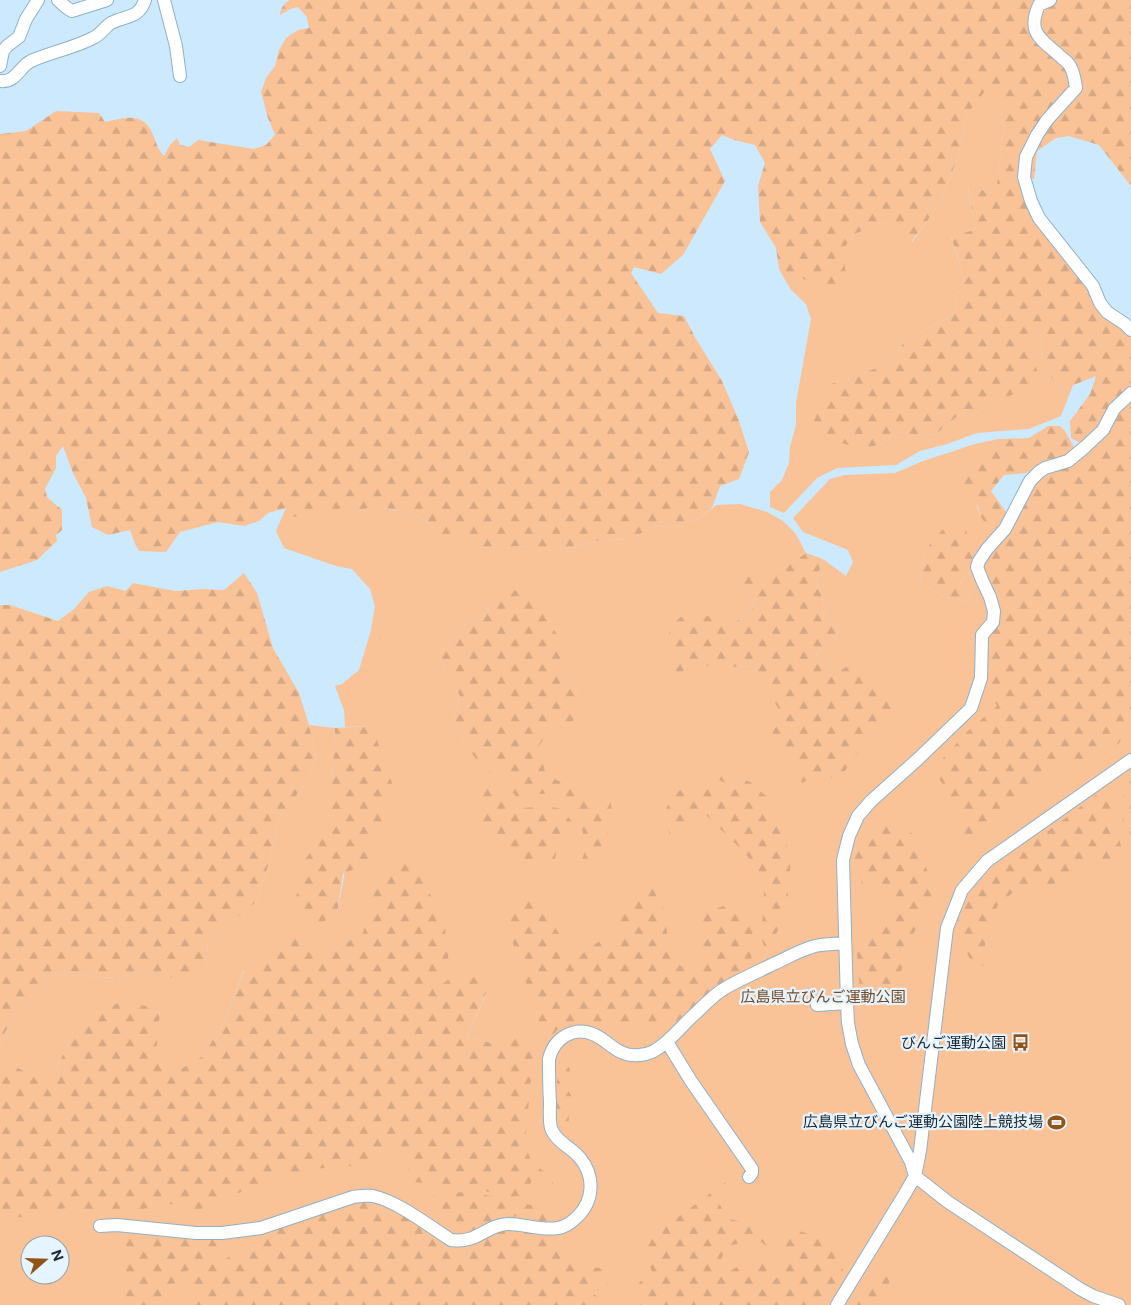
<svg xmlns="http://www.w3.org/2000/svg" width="1131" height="1305" viewBox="0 0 1131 1305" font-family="'Public Sans','Noto Sans JP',sans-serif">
<defs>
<pattern id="forest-firs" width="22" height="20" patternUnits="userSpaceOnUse" patternTransform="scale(1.25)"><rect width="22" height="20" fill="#f9c297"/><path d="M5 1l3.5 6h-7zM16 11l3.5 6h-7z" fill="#d5a783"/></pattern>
</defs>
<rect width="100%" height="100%" fill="#cde9fe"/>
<path fill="#f9c297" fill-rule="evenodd" d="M 985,90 L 999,101 L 1004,128 L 997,184 L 985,191 L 968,187 L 975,230 L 951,237 L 964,278 L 953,315 L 907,339 L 886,365 L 830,384 L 872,447 L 894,438 L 936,434 L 960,414 L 971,417 L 994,400 L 1028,325 L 1041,335 L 1042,366 L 1061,390 L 1073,385 L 1061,416 L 1029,429 L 977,433 L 947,444 L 920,451 L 896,465 L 837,468 L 817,478 L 784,513 L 770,507 L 770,492 L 782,480 L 789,463 L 790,447 L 796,425 L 796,403 L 811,319 L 806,304 L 791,290 L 802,278 L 844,248 L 855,234 L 885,221 L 899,237 L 912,242 L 930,217 L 941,200 L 958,157 L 966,117 Z
M 998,439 L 980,456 L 964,475 L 980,515 L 1001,528 L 977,553 L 931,542 L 922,560 L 920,583 L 930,588 L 944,597 L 973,602 L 960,582 L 973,569 L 1131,646 L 1131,1305 L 0,1305 L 0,1205 L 362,1143 L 403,1138 L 504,1036 L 495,1044 L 467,1037 L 486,994 L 438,987 L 432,975 L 375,881 L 364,933 L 324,955 L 243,972 L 226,1018 L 203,1056 L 176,1073 L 155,1053 L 160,1009 L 75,1029 L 56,1069 L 36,1079 L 0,1058 L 0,1047 L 5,1032 L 24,1005 L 50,976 L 73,971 L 95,978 L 120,977 L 144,969 L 157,976 L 206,966 L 208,942 L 256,902 L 270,860 L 279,817 L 303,787 L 316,758 L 309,725 L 335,728 L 332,781 L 333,824 L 306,858 L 337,914 L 372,726 L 345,727 L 344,710 L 335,686 L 342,684 L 359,670 L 371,630 L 375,606 L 370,589 L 352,569 L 336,566 L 284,548 L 276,531 L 286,508 L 357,512 C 361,511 365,509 368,508 C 383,506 418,514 429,523 C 432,527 436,531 439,535 L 469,534 L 477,550 L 520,546 L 544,551 L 564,549 L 602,540 L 632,539 L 651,527 L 673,526 L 694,521 L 717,505 L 740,504 L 767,512 L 783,521 L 796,534 L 806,553 L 786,567 L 770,573 L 745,572 L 740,585 L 755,603 L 750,612 L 731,625 L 681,617 L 681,679 L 687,660 L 734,667 L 754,666 L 763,684 L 824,662 L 816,654 L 839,632 L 826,615 L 821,594 L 816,581 L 823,559 L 846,576 L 853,562 L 848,550 L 803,532 L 793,518 L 830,479 L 844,475 L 895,473 L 923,461 L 975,444 ZM 502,587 L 562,668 L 581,698 L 553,725 L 539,745 L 468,750 L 466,747 L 453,719 L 460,696 L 448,677 L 439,657 L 458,627 L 482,620 ZM 30,1245 L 60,1245 L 60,1275 L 30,1275 Z"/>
<path fill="url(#forest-firs)" d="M 290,0 L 1046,0 L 1032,27 L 1068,66 L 1074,88 L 1024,157 L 1038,219 L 1131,333 L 1131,391 L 1084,445 L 1071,438 L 1070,421 L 1090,394 L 1096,376 L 1061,390 L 1042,366 L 1041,335 L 1028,326 L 1039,382 L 1001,400 L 994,400 L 971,417 L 960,414 L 936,434 L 894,438 L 872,447 L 848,445 L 823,438 L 813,423 L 830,384 L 886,365 L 907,339 L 953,315 L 964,278 L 951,236 L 975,230 L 968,186 L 985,191 L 997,184 L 1004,128 L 999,101 L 985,91 L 966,117 L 958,157 L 941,200 L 930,217 L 911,242 L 899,238 L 885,221 L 855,234 L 844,248 L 846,288 L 830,295 L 802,278 L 791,290 L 779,269 L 776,248 L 760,222 L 758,186 L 765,163 L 755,145 L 734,140 L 722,135 L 710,149 L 725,181 L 683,255 L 661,274 L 634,267 L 631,273 L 658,313 L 684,316 L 696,339 L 722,381 L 739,421 L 749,452 L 739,479 L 720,486 L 712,508 L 694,521 L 673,526 L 651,527 L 632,539 L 602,540 L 564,549 L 544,551 L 520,546 L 477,551 L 471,541 L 469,534 L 453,543 L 439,535 L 428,522 L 416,516 L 392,509 L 381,508 L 368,508 L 357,512 L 291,517 L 286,508 L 268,513 L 259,521 L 244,526 L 218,522 L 180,532 L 166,552 L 139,551 L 135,544 L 130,530 L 108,535 L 92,527 L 86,498 L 73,473 L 63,446 L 56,456 L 56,468 L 45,489 L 47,497 L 62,510 L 62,530 L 56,535 L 57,541 L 37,560 L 0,572 L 0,134 L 26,131 L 56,111 L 99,113 L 105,122 C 124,118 144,111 153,135 C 157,144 157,149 164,156 L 170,145 L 177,138 L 180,145 L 189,147 L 198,140 L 254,149 L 266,145 L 275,135 L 268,118 L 261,92 L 266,78 L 275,66 L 279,50 L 286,38 L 298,30 L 309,28 L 307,17 L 298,7 L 290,9 L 280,15 C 280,9 284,3 290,0 Z
M 1053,0 L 1131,0 L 1131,186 L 1099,145 L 1069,136 L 1056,138 L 1037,151 L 1034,179 L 1025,177 L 1027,157 L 1076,76 L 1039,35 L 1036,15 Z
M 1131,399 L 1131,724 L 1119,743 L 1101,756 L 1073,765 L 1059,761 L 1039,774 L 1028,795 L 1008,812 L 976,836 L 957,856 L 965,819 L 933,769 L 968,731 L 997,706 L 984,682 L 987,637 L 997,623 L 982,567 L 1034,484 Z
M 1048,426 L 1060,426 L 1065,431 L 1075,449 L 1065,458 L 1043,465 L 1026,473 L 1004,475 L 991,491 L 1009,516 L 1001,528 L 988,528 L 980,515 L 978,507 L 964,493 L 964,475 L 980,456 L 998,439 L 1029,438 Z
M 947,525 L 966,530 L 971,551 L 977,553 L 973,569 L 960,582 L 973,602 L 944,597 L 930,588 L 920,583 L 922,560 L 931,542 Z
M 806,553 L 823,559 L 816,581 L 821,594 L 826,615 L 839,632 L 816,654 L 824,662 L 828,679 L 849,665 L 868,670 L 874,692 L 891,691 L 896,701 L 839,779 L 816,775 L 802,783 L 793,760 L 771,745 L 773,729 L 786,720 L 763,685 L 754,666 L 734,667 L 699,665 L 687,660 L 681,679 L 672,666 L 669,627 L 681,617 L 718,616 L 731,625 L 750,612 L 755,603 L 740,585 L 745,571 L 770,573 L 786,567 Z
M 244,573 L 257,593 L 273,648 L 299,693 L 309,725 L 316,758 L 303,787 L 279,817 L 270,860 L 256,902 L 208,942 L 206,966 L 181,979 L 157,976 L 144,969 L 120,977 L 95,978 L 73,971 L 50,976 L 24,1005 L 5,1032 L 0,1047 L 0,605 L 10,605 L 58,621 L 74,609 L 89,592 L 107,586 L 126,591 L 133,583 L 175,591 L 203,589 L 224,590 Z
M 502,587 L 523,593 L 542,611 L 567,650 L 562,668 L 581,698 L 573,721 L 553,725 L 539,746 L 545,772 L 558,781 L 570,775 L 583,795 L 593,799 L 609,795 L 612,810 L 607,827 L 608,839 L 593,858 L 588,873 L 579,872 L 586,846 L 580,820 L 565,802 L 549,793 L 517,797 L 507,787 L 499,762 L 491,755 L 479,762 L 466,747 L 453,719 L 460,696 L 448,677 L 439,657 L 458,627 L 482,620 Z
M 372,726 L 394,789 L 367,863 L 343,874 L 337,914 L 314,927 L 296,897 L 306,858 L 332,824 L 332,781 L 335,728 Z
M 487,771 L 493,771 L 501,796 L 511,809 L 547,806 L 562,809 L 572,822 L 561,832 L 554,862 L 536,858 L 527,862 L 511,849 L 509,849 L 502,840 L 486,830 L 479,815 L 482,789 Z
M 727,772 L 750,782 L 766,796 L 780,825 L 791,859 L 788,889 L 787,910 L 767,954 L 760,934 L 763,915 L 764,892 L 759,871 L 743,851 L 706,815 L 688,832 L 689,837 L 671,838 L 664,816 L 672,793 L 687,788 L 723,791 L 729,785 L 706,773 Z
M 1131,778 L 1131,843 L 1124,837 L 1122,807 L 1125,785 Z
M 1113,782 L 1114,824 L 1122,849 L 1115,871 L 1099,855 L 1081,869 L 1077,877 L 1043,887 L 1018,889 L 998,904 L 984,948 L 988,950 L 991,966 L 984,966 L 970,959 L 957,934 L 958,915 L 971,892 L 985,871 L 1023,845 L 1043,835 Z
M 885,814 L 914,835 L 936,894 L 905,948 L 905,964 L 891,987 L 860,993 L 856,942 L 887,917 L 893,903 L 886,886 L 864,890 L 854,859 L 857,842 Z
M 401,857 L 424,880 L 445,929 L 449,964 L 432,975 L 438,987 L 459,972 L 480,976 L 486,993 L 467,1037 L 495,1044 L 511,1029 L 519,1028 L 534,1045 L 525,1144 L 531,1161 L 553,1179 L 553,1184 L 532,1178 L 525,1201 L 465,1186 L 413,1182 L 405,1160 L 386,1139 L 369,1169 L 350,1166 L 328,1167 L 297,1173 L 269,1180 L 196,1211 L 182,1203 L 164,1205 L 122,1213 L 67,1208 L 4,1220 L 0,1223 L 0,1058 L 36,1078 L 56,1069 L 75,1029 L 121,1001 L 160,1009 L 156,1053 L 176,1072 L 203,1056 L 226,1018 L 243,973 L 300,933 L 324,955 L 363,933 L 375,881 Z
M 638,884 L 651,885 L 664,910 L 668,940 L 675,963 L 693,972 L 707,965 L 698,934 L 704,914 L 730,903 L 754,912 L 751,963 L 746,971 L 715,986 L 675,1023 L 628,1023 L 596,1028 L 587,1023 L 576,1023 L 557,1030 L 551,1037 L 542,1031 L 509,931 L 505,910 L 519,900 L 537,901 L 560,935 L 574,960 L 601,940 L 619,939 L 620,923 L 616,915 Z
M 560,1062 L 569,1067 L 570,1070 L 567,1089 L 571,1095 L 568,1127 L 570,1140 L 568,1142 L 561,1138 L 554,1116 L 556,1095 L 558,1088 L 557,1082 Z
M 735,1175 L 737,1181 L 721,1194 L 719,1203 L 726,1216 L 733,1220 L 750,1224 L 771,1239 L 774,1251 L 761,1242 L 742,1243 L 732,1245 L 723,1254 L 719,1267 L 723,1275 L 747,1261 L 772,1260 L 774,1266 L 754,1285 L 740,1296 L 746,1302 L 754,1290 L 773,1282 L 786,1267 L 788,1252 L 778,1224 L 821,1238 L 834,1253 L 843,1270 L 823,1305 L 640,1305 L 641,1301 L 630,1292 L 652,1270 L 645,1262 L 642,1249 L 650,1238 Z
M 467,1191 L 558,1211 L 563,1220 L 549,1223 L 517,1216 L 496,1221 L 472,1231 L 455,1229 L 423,1208 L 422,1197 L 439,1196 Z
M 369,1201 L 392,1208 L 453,1247 L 463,1249 L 477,1245 L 494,1232 L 512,1230 L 534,1232 L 554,1247 L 570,1263 L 605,1269 L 604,1274 L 607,1283 L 615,1287 L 625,1305 L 616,1305 L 604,1293 L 594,1288 L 594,1294 L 608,1305 L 191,1305 L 192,1273 L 265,1242 L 274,1231 L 352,1202 Z
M 131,1233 L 174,1237 L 230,1239 L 234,1246 L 203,1259 L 188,1270 L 184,1282 L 170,1284 L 169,1305 L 126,1305 L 126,1241 Z
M 892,1275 L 883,1298 L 882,1305 L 857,1305 L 866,1281 L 877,1276 Z"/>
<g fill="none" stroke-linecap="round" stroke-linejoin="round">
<defs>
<path id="minor" d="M 58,0 L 67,8 L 72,11 L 107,0
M 164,0 L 176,46 L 180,76
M 1050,0 L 1039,5 C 1026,34 1042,39 1061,57 C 1064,60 1068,62 1070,66 C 1074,73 1075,80 1076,88 L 1047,120 L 1037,135 L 1026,157 L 1024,177 L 1031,201 L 1039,218 L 1093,286 L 1100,303 L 1107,312 L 1125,324 L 1131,330
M 0,66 L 3,51 L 7,46 L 19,37 L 26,19 L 38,0
M 0,81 C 16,83 19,67 31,61 C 51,52 74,48 93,38 C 100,35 105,27 111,23 C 126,15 139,19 145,0
M 817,1005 L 847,1003
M 667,1042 L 691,1081 L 752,1169 L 752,1173 L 749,1177
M 100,1226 L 117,1225 L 196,1233 L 222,1233 L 261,1228 L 353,1197 C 360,1196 366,1195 373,1196 C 397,1201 429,1226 451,1240 C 478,1244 485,1225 508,1224 C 525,1224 541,1231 558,1228 C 565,1227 572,1222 577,1217 C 594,1201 595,1176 580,1158 C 571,1147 556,1142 551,1128 C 549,1120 550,1110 550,1102 C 549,1088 549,1073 549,1059 C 554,1038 574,1025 595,1035 C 604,1039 612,1048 621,1052 C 631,1057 644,1056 654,1051 C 670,1042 682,1025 696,1013 C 704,1005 713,996 722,990 C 738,980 756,973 773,964 C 787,958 800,950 815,946 C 824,944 835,944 845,943
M 837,1305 L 906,1192 L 915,1176 L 920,1151 L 947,928 L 962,890 L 987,861 L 1131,760
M 1119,1305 L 1093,1296 L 1080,1289 L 948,1202 L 915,1176 L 911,1162 L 859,1065 L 852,1044 L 848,1023 L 847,1003 L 843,860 L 849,836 L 858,816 L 871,801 L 918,759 L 971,708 L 981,678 L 982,635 L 993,622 L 994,611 L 990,597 L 982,580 L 977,567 L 979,561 L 987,549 L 1005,529 L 1030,481 L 1039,472 L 1045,468 L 1068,461 L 1085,447 L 1103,430 L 1114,409 L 1131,393"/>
</defs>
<use href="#minor" stroke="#8fb1c9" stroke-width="14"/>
<use href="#minor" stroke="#fff" stroke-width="12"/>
</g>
<defs>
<symbol id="bus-bare" viewBox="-9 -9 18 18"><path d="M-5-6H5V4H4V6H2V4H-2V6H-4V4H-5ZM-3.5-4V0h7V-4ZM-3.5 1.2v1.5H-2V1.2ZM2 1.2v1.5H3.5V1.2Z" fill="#915417" stroke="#e6f4ff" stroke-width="2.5" paint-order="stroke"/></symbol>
<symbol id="stadium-bare" viewBox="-9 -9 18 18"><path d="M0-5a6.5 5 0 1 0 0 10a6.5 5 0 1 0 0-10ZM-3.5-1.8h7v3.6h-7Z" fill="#915417" stroke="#e6f4ff" stroke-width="2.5" paint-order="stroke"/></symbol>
</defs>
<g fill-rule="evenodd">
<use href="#bus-bare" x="1008" y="1030" width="25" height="25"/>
<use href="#stadium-bare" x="1044" y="1110" width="25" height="25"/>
</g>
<g text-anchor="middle" stroke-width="4.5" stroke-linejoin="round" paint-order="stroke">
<g font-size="15" fill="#744923" stroke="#e6f4ff">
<text x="823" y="1002">広島県立びんご運動公園</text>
</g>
<g font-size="15" fill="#1a2831" stroke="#e6f4ff" text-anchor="end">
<text x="1006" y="1048">びんご運動公園</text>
<text x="1043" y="1127">広島県立びんご運動公園陸上競技場</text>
</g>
</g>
<g transform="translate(45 1260) rotate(70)"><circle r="24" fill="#e6f4ff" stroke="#94a2ad"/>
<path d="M0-4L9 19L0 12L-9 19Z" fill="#915417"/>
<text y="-8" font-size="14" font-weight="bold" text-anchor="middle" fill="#1a2831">N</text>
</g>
</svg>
